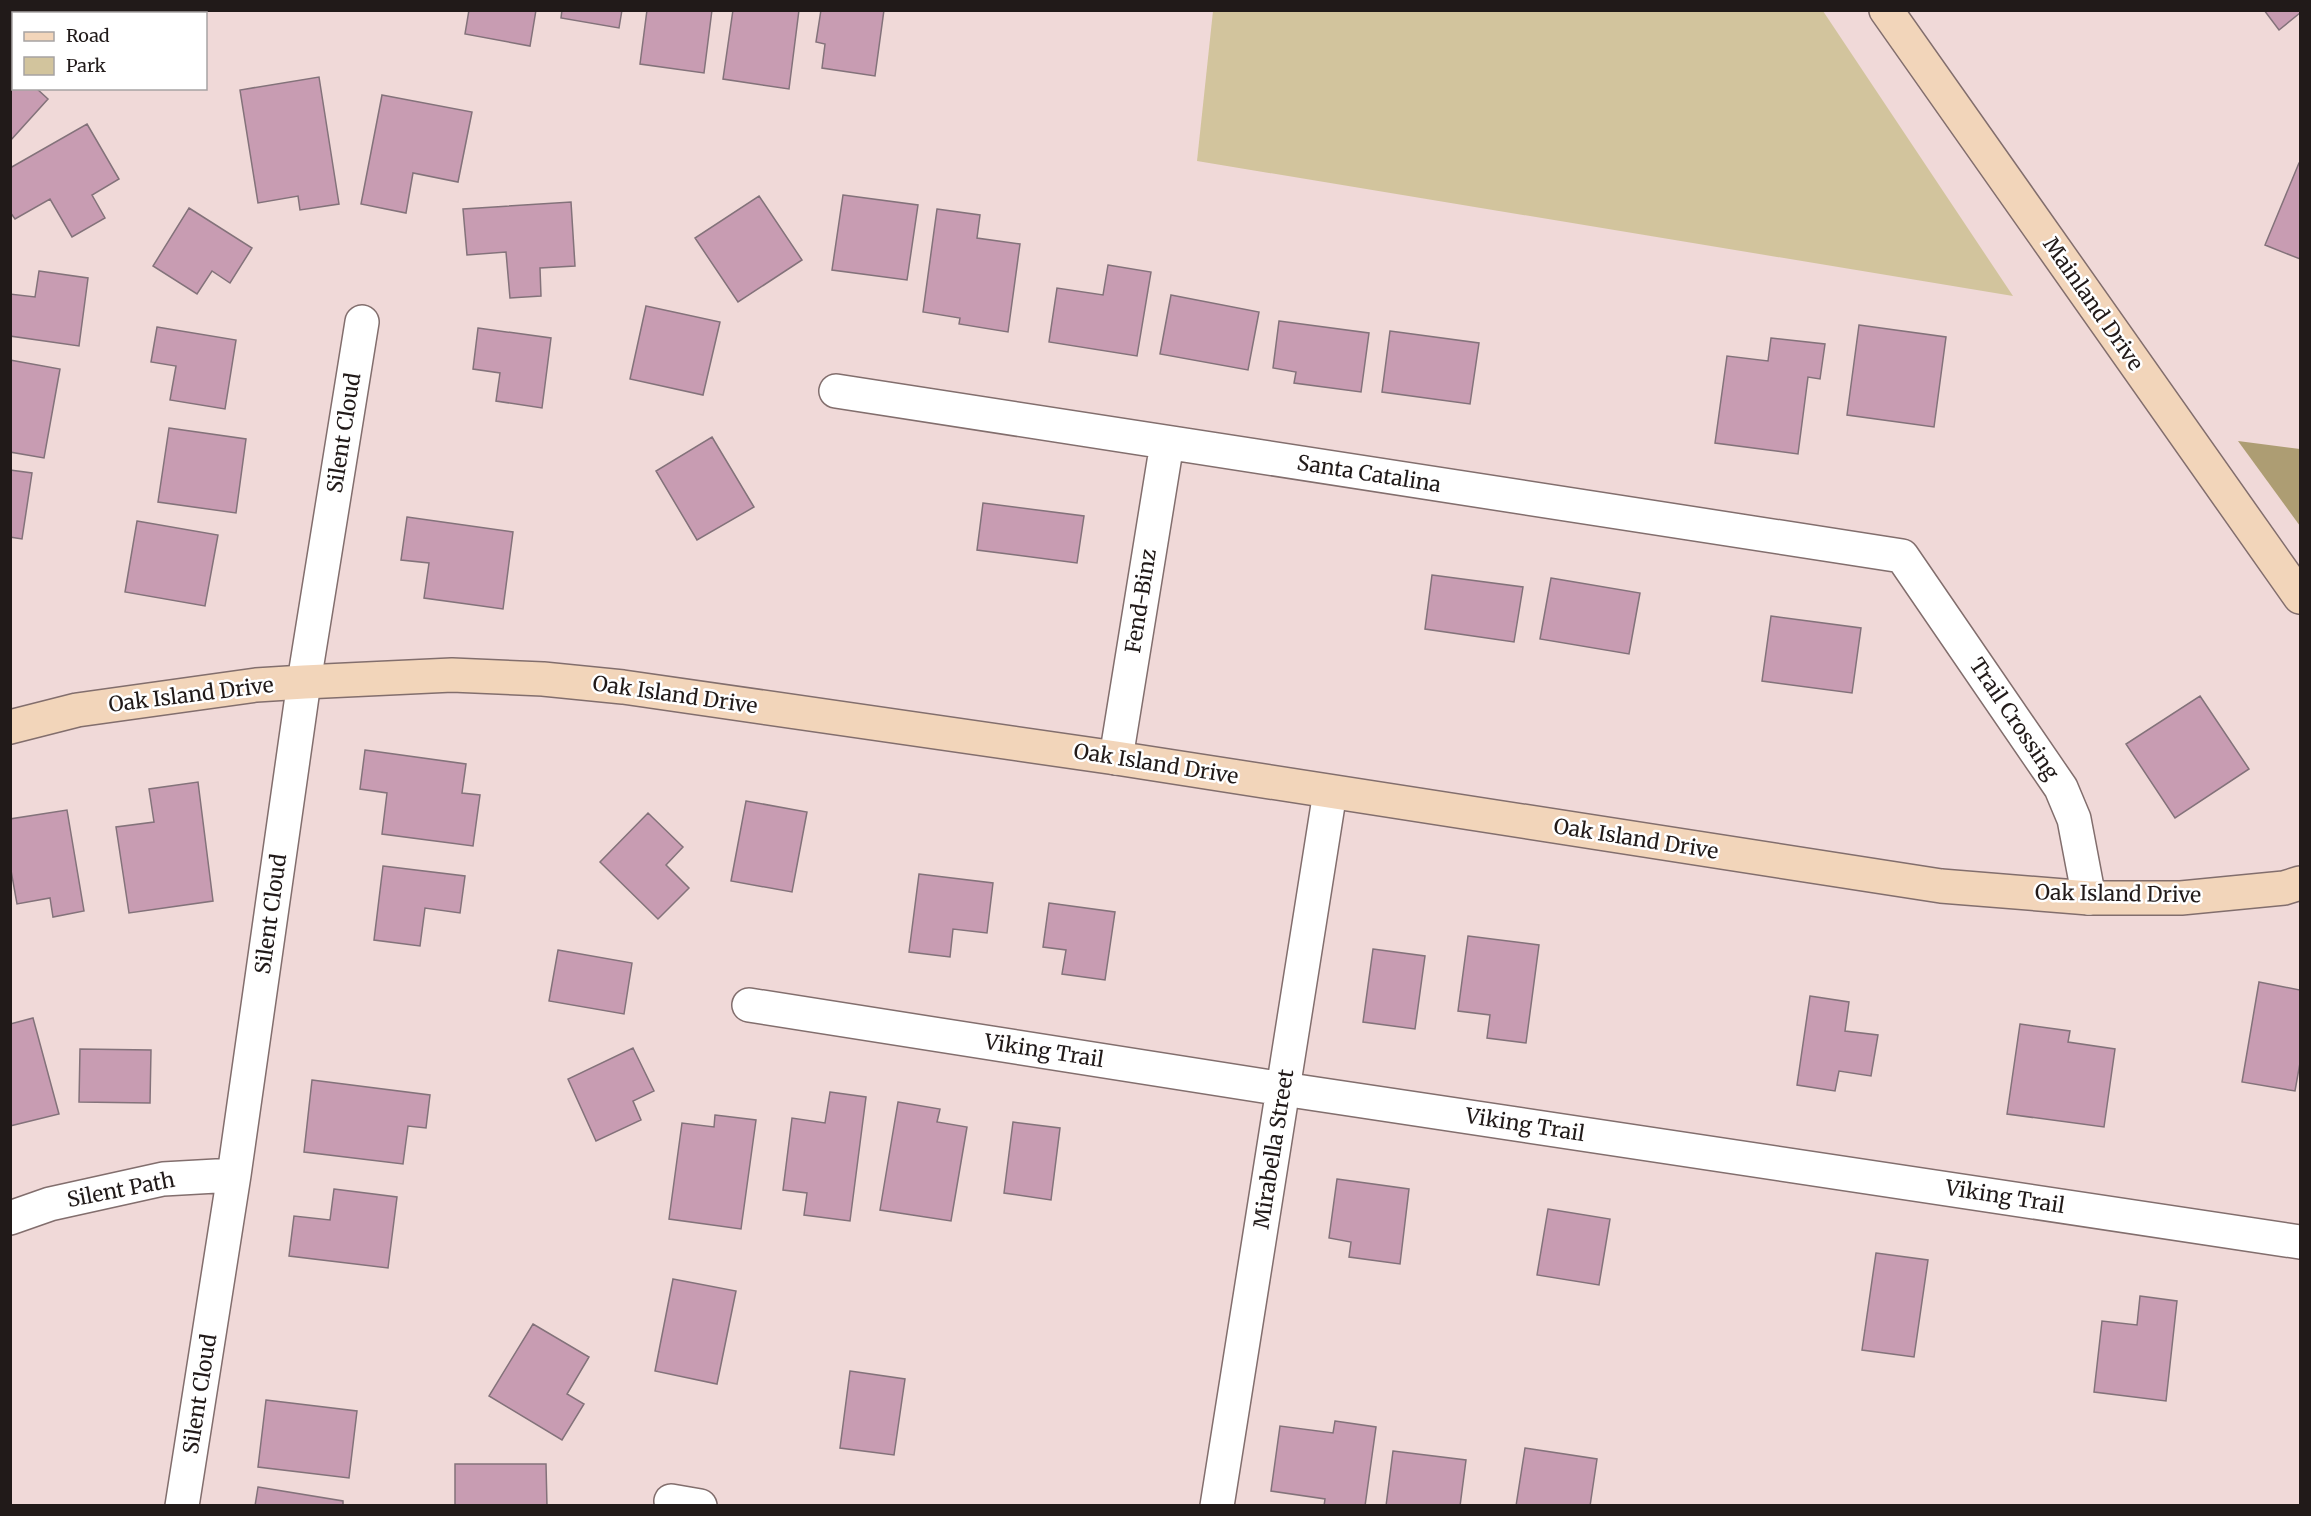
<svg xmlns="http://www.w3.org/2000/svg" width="2311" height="1516" viewBox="0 0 2311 1516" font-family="Merriweather,serif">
<rect width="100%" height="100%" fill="#f0d9d8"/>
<path fill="#d2c49d" d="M 1213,11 L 1823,11 L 2013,296 L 1197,161 Z"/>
<path fill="#ad9d73" d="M 2238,441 L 2300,449 L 2300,526 Z"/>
<path fill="#c89cb2" stroke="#83727a" stroke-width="1.5" d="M 469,10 L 536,10 L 530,46 L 465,34 Z
M 562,10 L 622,10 L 619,28 L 561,18 Z
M 647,10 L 712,10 L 704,73 L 640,64 Z
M 733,10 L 799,10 L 789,89 L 723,79 Z
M 821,10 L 884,10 L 875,76 L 822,68 L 825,44 L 816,42 Z
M 2264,10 L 2300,10 L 2300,13 L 2279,30 Z
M 10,65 L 14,68 L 14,88 L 36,88 L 48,99 L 10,141 Z
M 319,77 L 339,204 L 300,210 L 298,196 L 258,203 L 240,90 Z
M 382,95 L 472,112 L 458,182 L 413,173 L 406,213 L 361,204 Z
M 87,124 L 119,179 L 92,195 L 105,218 L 72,237 L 50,199 L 15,219 L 10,212 L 10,168 Z
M 2299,163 L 2300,163 L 2300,259 L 2265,245 Z
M 843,195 L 918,205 L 907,280 L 832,270 Z
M 759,196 L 802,260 L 738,302 L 695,238 Z
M 571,202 L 575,266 L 540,268 L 541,296 L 510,298 L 506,252 L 467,255 L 463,209 Z
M 189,208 L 252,248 L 230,283 L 212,271 L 197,294 L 153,266 Z
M 937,209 L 980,215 L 977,238 L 1020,244 L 1008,332 L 959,324 L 960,318 L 923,312 Z
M 1108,265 L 1151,272 L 1137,356 L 1049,342 L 1057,288 L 1103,295 Z
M 39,271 L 88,278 L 79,346 L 10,336 L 10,294 L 35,297 Z
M 1171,295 L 1259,312 L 1248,370 L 1160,354 Z
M 646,306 L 720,322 L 703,395 L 630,379 Z
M 1279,321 L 1369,333 L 1361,392 L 1294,383 L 1296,372 L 1273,368 Z
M 1859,325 L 1946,337 L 1934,427 L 1847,415 Z
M 157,327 L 236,340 L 225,409 L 170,400 L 176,366 L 151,362 Z
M 478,328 L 551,338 L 542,408 L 496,401 L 500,373 L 473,369 Z
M 1390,331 L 1479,343 L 1470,404 L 1382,392 Z
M 1771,338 L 1825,344 L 1820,379 L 1808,377 L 1798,454 L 1715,443 L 1727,356 L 1768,361 Z
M 10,360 L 60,369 L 44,458 L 10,452 Z
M 169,428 L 246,439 L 236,513 L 158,502 Z
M 712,437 L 754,507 L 697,540 L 656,471 Z
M 10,470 L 32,473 L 22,539 L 10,537 Z
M 983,503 L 1084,516 L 1077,563 L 977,550 Z
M 407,517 L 513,532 L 503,609 L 424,598 L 429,563 L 401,560 Z
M 137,521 L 218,535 L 205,606 L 125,592 Z
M 1432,575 L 1523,587 L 1514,642 L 1425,629 Z
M 1551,578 L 1640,593 L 1629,654 L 1540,639 Z
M 1771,616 L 1861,628 L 1852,693 L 1762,681 Z
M 2200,696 L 2249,769 L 2175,818 L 2126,744 Z
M 365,750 L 466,764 L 462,793 L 480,795 L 473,846 L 382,834 L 387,793 L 360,789 Z
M 198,782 L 213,901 L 129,913 L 116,827 L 154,822 L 149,789 Z
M 746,801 L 807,812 L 792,892 L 731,881 Z
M 67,810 L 84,911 L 53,917 L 50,898 L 17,904 L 10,865 L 10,819 Z
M 648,813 L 683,847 L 666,865 L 689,888 L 658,919 L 600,862 Z
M 383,866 L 465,876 L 460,913 L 425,908 L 420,946 L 374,940 Z
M 919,874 L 993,883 L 987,933 L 953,929 L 950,957 L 909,952 Z
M 1049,903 L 1115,912 L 1105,980 L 1062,974 L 1066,950 L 1043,947 Z
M 1468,936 L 1539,945 L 1526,1043 L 1487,1038 L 1490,1015 L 1458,1011 Z
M 1373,949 L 1425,956 L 1415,1029 L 1363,1022 Z
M 558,950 L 632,963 L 624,1014 L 549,1001 Z
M 2259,982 L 2300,990 L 2300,1063 L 2295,1091 L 2242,1082 Z
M 1810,996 L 1849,1002 L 1845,1031 L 1878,1035 L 1871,1076 L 1839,1071 L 1835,1091 L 1797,1085 Z
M 33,1018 L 59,1114 L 10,1126 L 10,1024 Z
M 2020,1024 L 2070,1031 L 2068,1042 L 2115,1049 L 2104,1127 L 2007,1114 Z
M 633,1048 L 654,1091 L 633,1101 L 641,1120 L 596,1141 L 568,1079 Z
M 80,1049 L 151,1050 L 150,1103 L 79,1102 Z
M 312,1080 L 430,1095 L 426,1128 L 408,1126 L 403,1164 L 304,1152 Z
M 830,1092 L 866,1097 L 850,1221 L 804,1215 L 807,1193 L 783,1190 L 792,1118 L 825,1123 Z
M 898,1102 L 940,1109 L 937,1122 L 967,1127 L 951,1221 L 880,1210 Z
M 715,1115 L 756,1120 L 741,1229 L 669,1219 L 682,1123 L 714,1127 Z
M 1013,1122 L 1060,1128 L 1051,1200 L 1004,1193 Z
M 1337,1179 L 1409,1189 L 1400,1264 L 1349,1257 L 1351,1242 L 1329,1238 Z
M 334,1189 L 397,1197 L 388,1268 L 289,1256 L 294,1216 L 330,1220 Z
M 1548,1209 L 1610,1219 L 1599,1285 L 1537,1275 Z
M 1876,1253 L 1928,1260 L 1914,1357 L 1862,1350 Z
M 673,1279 L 736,1291 L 717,1384 L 655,1371 Z
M 2140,1296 L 2177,1301 L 2166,1401 L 2094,1392 L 2102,1321 L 2137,1325 Z
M 533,1324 L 589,1357 L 567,1394 L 584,1404 L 562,1440 L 489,1396 Z
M 850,1371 L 905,1379 L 894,1455 L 840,1448 Z
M 266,1400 L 357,1411 L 349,1478 L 258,1467 Z
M 1335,1421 L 1376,1427 L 1365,1506 L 1324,1506 L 1325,1499 L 1271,1491 L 1280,1426 L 1333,1433 Z
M 1525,1448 L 1597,1459 L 1590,1506 L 1516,1506 Z
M 1393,1451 L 1466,1460 L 1460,1506 L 1386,1506 Z
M 455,1464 L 546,1464 L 547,1506 L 455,1506 Z
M 258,1487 L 343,1501 L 343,1506 L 255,1506 Z"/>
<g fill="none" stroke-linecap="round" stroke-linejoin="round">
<defs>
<path id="street" d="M 836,391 L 1902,556 L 2061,788 L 2074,819 L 2089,898
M 1116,758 L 1167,443
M 749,1005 L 1283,1089 L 2300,1242
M 10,1218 L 50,1204 L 163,1179 L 234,1175
M 671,1501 L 700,1506
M 182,1506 L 234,1175 L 304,682 L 362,322
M 1217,1506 L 1330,792"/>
<path id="secondary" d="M 1886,10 L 2300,597
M 10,727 L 77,710 L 256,685 L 304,682 L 452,675 L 543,679 L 623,687 L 1116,758 L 1941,886 L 2089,898 L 2181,898 L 2284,888 L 2300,883"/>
</defs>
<use href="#street" stroke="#826e6d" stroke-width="36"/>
<use href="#secondary" stroke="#826e6d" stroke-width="36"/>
<use href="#street" stroke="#fff" stroke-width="33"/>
<use href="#secondary" stroke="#f2d5ba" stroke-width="33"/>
</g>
<g text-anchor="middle" stroke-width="5" stroke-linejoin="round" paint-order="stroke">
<g font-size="21" fill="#211a19" stroke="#fff">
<text transform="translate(2093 304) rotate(55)" y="7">Mainland Drive</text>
<text transform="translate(344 433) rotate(-81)" y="7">Silent Cloud</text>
<text transform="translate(1369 474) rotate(9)" y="7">Santa Catalina</text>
<text transform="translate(1141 601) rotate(-81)" y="7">Fend-Binz</text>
<text transform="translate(191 695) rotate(-7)" y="7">Oak Island Drive</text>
<text transform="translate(675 695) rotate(8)" y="7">Oak Island Drive</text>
<text transform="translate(2014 719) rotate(56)" y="7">Trail Crossing</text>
<text transform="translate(1156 764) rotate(9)" y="7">Oak Island Drive</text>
<text transform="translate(1636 839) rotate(9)" y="7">Oak Island Drive</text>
<text transform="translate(2118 894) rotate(1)" y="7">Oak Island Drive</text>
<text transform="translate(271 914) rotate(-82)" y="7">Silent Cloud</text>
<text transform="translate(1044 1051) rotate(9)" y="7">Viking Trail</text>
<text transform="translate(1525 1125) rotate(9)" y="7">Viking Trail</text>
<text transform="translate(1274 1149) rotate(-81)" y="7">Mirabella Street</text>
<text transform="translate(121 1190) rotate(-11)" y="7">Silent Path</text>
<text transform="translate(2005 1197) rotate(9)" y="7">Viking Trail</text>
<text transform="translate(200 1394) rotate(-81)" y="7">Silent Cloud</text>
</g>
</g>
<rect width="2311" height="1516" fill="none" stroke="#211a19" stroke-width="24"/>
<rect x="12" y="12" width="195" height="78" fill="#ffffff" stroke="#a6a3a3" stroke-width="1.5"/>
<rect x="24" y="32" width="30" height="9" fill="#f2d5ba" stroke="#a6a3a3" stroke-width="1.5"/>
<text x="66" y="42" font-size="18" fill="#211a19">Road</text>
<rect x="24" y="57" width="30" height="18" fill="#d2c49d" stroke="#a6a3a3" stroke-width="1.5"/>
<text x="66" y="72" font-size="18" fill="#211a19">Park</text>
</svg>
